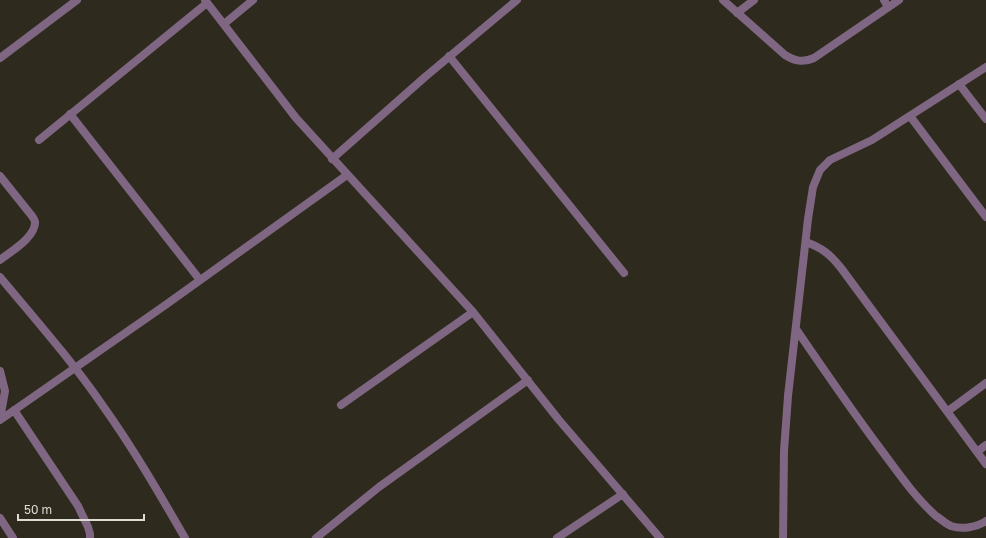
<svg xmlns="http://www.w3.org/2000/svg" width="986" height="538" viewBox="0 0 986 538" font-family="'Golos Text',sans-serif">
<rect width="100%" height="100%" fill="#2f2a1e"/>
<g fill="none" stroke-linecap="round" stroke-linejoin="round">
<path stroke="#7f6783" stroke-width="8" d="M 205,0 L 296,118 L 473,312 L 559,420 L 660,538
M 723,0 L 785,55 C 795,61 803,63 814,58 L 899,0
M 884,0 L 888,7
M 737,13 L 754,0
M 224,24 L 253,0
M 449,56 L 624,273
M 0,58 L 77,0
M 959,84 L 986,119
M 70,114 L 200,280
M 910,116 L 986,217
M 39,140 L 207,3
M 332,159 L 425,77 L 517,0
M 0,176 L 32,216 C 33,218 35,220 35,222 C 36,237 10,252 0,260
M 806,242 C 822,248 830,254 841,268 L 986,464
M 0,277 C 35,319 72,361 103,406 C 133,448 159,493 185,538
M 796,329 C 824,370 852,411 882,451 C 899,474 915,497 936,516 C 941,519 946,524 951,526 C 962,530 977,527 986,521
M 0,371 L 5,391 L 0,419
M 341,405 L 473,312
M 14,410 L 78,506 L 88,527 L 90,534 L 90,538
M 948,411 L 986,383
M 0,420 L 164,306 L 347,175
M 977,452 L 986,445
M 0,518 L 13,538
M 316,538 L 379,487 L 528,380
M 557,538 L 623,494
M 783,538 L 784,451 L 788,396 L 808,219 L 813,187 L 820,170 L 830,160 L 872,140 L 986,67"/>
</g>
<path d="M18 514v6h126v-6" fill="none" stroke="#dfdcd5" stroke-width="2"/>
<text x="24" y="514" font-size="12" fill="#dfdcd5" stroke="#2f2a1e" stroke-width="3" paint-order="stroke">50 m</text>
</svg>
